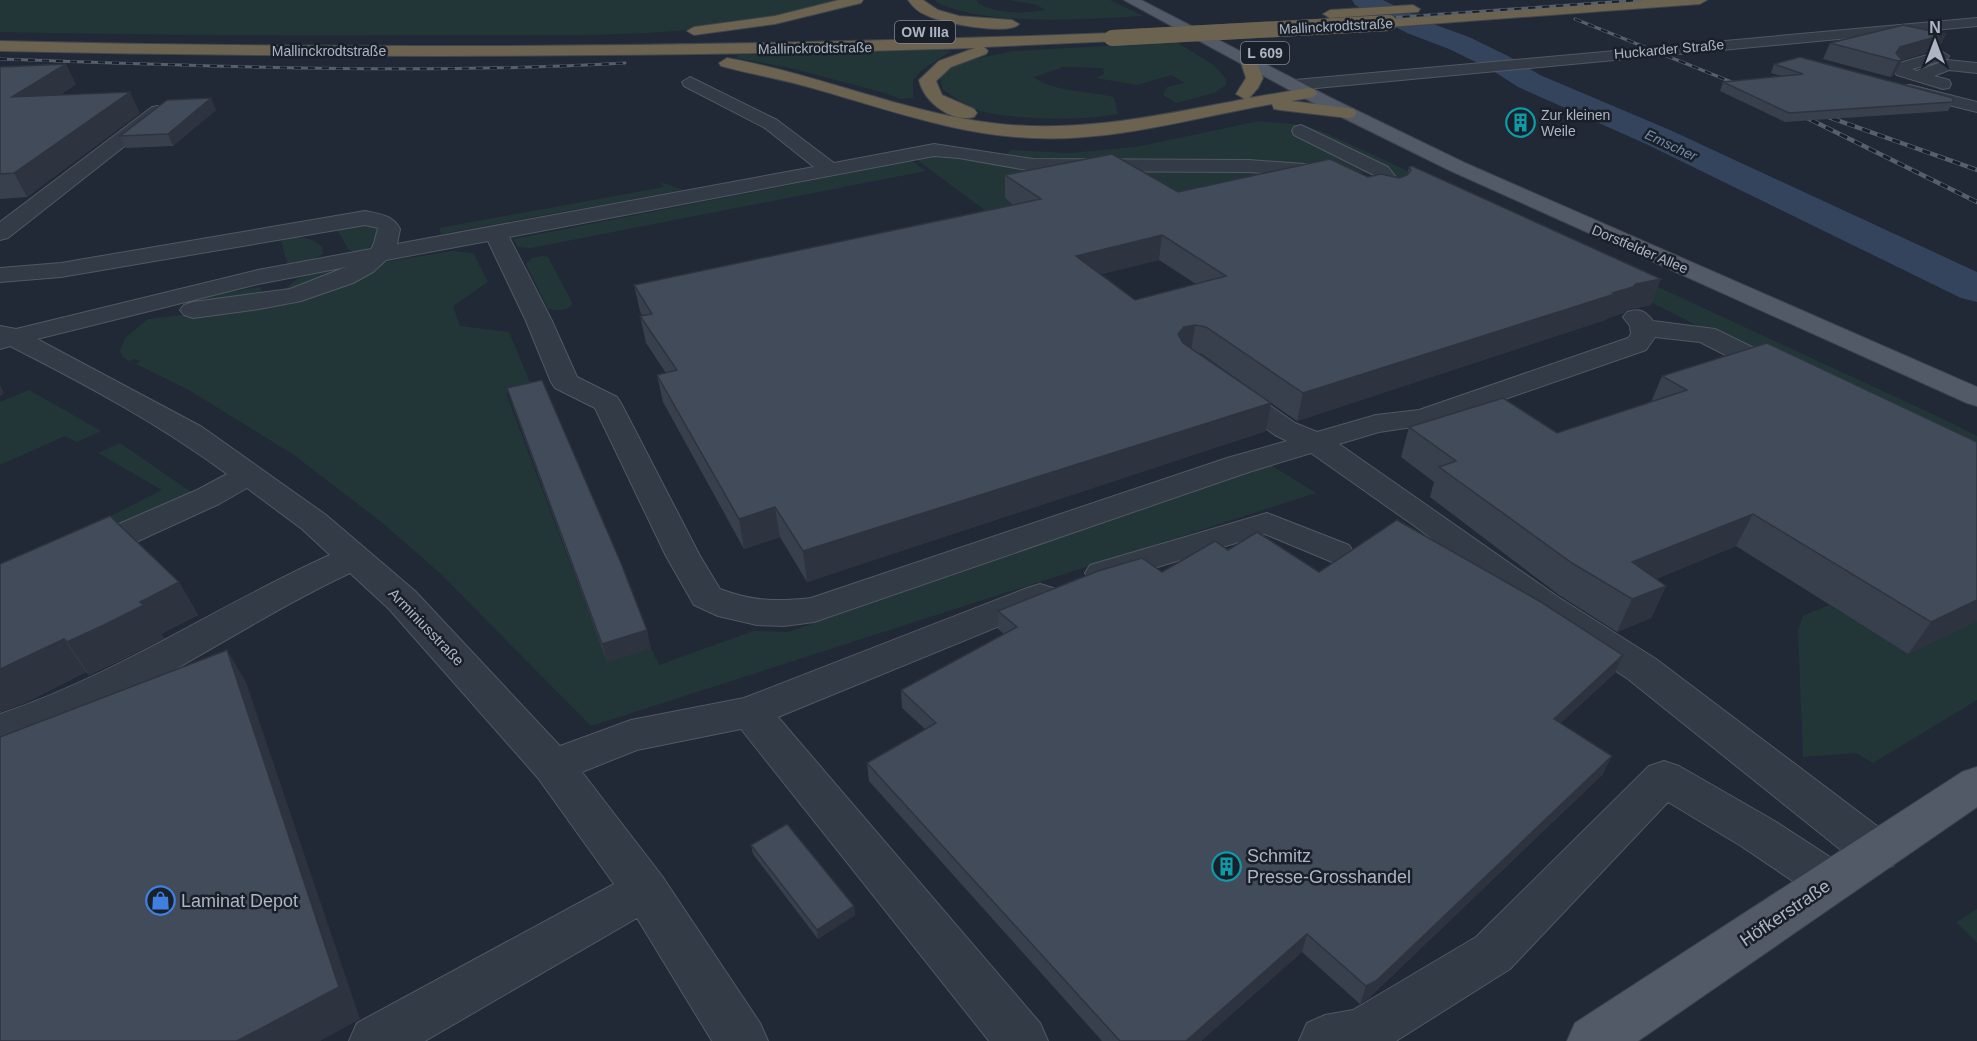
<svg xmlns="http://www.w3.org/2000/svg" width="1977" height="1041" viewBox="0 0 1977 1041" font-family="Arial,sans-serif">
<rect width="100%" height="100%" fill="#202935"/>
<path fill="#233637" d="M 0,0 L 839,0 C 716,41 581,35 453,35 C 302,36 151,35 0,32 Z
M 936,0 L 977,0 L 978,3 C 995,14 1025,14 1045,10 L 1037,5 L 1009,0 L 1110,0 L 1143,16 C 1085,19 987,27 936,2 Z
M 1176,42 L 1214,65 L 1226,79 L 1226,85 L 1214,93 L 1176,103 L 1163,95 L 1167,87 L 1185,83 L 1171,75 L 1137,85 L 1096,78 L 1104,74 L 1103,68 L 1064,67 L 1034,77 C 1052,92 1089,91 1114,97 L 1118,114 C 1082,121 1019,120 984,112 C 970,109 955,97 943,90 L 940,77 L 960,62 L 1014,51 Z
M 941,50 L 951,51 L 922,70 L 913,80 L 913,98 L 900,99 L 885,93 L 790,68 L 737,58 L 738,55 Z
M 1259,121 L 1303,125 L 1326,133 L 1941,418 L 1977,436 L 1977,451 L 1706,330 L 1531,242 L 1380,176 L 1344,169 L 1055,162 L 1002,158 L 1011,150 L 1070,153 L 1136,147 Z
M 943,155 L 1304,173 L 1122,228 L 1040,200 L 994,217 L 917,160 Z
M 912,161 L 926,171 L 531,248 L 518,247 L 513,239 Z
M 661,182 L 683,190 L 441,234 L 439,228 L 664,187 Z
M 354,223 L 376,225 L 376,237 L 368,249 L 355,252 L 348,249 L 338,231 L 339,229 Z
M 280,237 C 294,237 312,235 322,247 L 323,254 L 310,261 L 288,266 Z
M 453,251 L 473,253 L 488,282 L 453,306 L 460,326 L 509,332 L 532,387 L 506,393 L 607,662 L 651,648 L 659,665 L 753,631 L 788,632 L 1271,465 L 1316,493 L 591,726 L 442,575 L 385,525 L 294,455 L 189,390 L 136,364 L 140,361 L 135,359 L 129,361 L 123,357 L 120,351 L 125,338 L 148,319 L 264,305 L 345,283 L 384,262 Z
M 542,256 L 548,257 L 573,304 C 566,311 557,311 548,309 L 526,264 L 532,258 Z
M 351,267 C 340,292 203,305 174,308 C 201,298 232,290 262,287 L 261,292 C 281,300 285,287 299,278 C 310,272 338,270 351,267 Z
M 29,390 L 101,431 L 77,442 L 65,436 L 0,465 L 0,402 Z
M 120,443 L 194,494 L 115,528 L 0,572 L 162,490 L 98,453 Z
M 1829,605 L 1908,654 L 1977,621 L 1977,700 L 1873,763 L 1856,753 L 1803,757 L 1798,630 L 1803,616 Z
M 1977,909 L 1977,943 L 1956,922 Z"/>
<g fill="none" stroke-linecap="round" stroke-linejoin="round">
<path fill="#34445d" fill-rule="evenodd" d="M 1352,0 L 1383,0 L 1425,21 L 1469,37 L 1510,57 L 1540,75 L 1670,130 L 1977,272 L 1977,302 L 1961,298 L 1646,144 L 1518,87 L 1490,69 L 1449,49 L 1407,33 L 1355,5 Z"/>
<defs>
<path id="minor" d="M 1977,18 L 1977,26 L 1295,90 L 1287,85 L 1295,80 Z
M 1941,51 L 1949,56 L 1947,59 L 1912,69 L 1917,71 L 1947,60 L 1977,63 L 1977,73 L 1949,70 L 1934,76 L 1949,80 L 1951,84 L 1949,88 L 1943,89 L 1897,75 L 1891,68 L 1893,65 Z
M 690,77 L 777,120 L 834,163 L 934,144 L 1033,159 L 1249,160 L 1332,166 L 1339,168 L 1342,172 L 1339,176 L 1332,178 L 1249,172 L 1033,171 L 959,158 L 934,156 L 509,237 L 552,321 L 577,377 L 617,397 L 621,403 L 700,556 L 720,589 C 751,601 777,602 811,598 L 1227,458 L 1287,441 L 1275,435 L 1221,397 L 1217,391 L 1221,385 L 1231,383 L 1241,385 L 1295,423 L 1317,432 L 1376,415 L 1419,410 L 1628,338 L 1631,334 L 1630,326 L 1623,317 L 1627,312 C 1640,308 1645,311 1653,321 L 1715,329 L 1789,365 L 1793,371 L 1789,377 L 1779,379 L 1769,377 L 1700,342 L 1655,337 L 1646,350 L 1433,424 L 1379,432 L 1339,444 L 1558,597 L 1656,659 L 1893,838 L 1900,852 L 1893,866 L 1877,871 L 1861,866 L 1628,679 L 1532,615 L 1419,529 L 1311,453 L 1249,472 L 814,622 L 784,626 L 757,625 L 718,616 L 694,605 L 666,556 L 595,408 L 555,388 L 551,382 L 526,321 L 488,241 L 386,260 L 373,272 L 353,283 L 301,301 L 259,309 L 193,318 L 184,315 L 180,310 L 184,305 L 193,302 L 290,289 L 346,267 L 258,284 L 37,339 L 202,427 L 326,515 L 415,591 L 560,746 L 631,720 L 744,698 L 1027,588 L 1040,584 L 1053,588 L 1058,596 L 1053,604 L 778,717 L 1040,1023 L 1048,1041 L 989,1041 L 741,729 L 637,750 L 582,772 L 662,876 L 760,1023 L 768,1041 L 712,1041 L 637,918 L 425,1041 L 349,1041 L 357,1023 L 614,884 L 538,778 L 389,609 L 350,573 C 269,611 196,661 116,701 C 79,719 39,733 0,746 L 0,714 C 117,675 218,605 330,555 L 302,529 L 247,488 L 219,504 L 99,559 L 87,562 L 75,559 L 70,551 L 75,543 L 197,490 L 227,474 C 159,424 85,384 10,346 L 0,349 L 0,326 L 16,329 L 258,270 L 371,249 L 374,243 L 378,228 L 365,225 L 61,277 L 0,282 L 0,268 L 61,263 L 365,211 C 380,214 393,215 400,229 L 397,244 L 814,167 L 765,128 L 684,86 L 682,82 Z
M 1910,85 L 1977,102 L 1977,112 L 1904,94 L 1901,90 L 1904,86 Z
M 158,106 L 164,107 L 167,111 L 164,115 L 8,238 L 0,240 L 0,222 L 152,107 Z
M 1301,125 L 1388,167 L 1395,176 L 1385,190 L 1378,192 L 1371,190 L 1368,186 L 1374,175 L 1294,135 L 1292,131 L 1294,127 Z
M 1267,513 L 1349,545 L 1354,553 L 1349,561 L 1337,564 L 1265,534 L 1102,584 L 1090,581 L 1085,573 L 1090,565 Z
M 1664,761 L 1679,766 L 1773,820 L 1847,868 L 1854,882 L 1847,896 L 1831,902 L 1815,896 L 1741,846 L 1668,802 L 1510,969 L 1396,1041 L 1299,1041 L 1307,1023 L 1325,1015 L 1353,1010 L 1476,937 L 1649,766 Z"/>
<path id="major" d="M 1124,0 L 1141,0 L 1331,98 L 1465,163 L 1977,387 L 1977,406 L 1967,403 L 1451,171 L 1319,106 Z
M 1977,767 L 1977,807 L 1638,1041 L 1567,1041 L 1575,1023 L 1962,772 Z"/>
<path id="highway" d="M 839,0 L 863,0 L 861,3 L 775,24 L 694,35 L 687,31 L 694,27 L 775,16 Z
M 908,0 L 923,0 L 938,10 L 959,16 L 1012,20 L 1019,24 C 1008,36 941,23 926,15 C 918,12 913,7 908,0 Z
M 1644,0 L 1707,0 L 1700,4 L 1389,27 L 1382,23 L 1389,19 Z
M 1413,5 L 1420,9 L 1418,12 L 1330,18 L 1323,14 L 1330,10 Z
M 1112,33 L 1117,35 L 1120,38 L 1117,41 L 984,47 L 988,51 L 986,54 L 951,67 L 936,81 L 942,95 L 974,109 L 977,113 L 974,117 C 951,123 924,102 919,80 L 939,61 L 975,48 C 650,58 325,58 0,51 L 0,41 C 371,50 741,47 1112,33 Z
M 1248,55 L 1256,60 L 1263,78 L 1258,88 L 1249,98 L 1308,88 L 1314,89 L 1317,93 L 1314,97 L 1291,101 L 1348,108 L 1354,109 L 1357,113 L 1354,117 L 1348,118 L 1280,110 L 1274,109 L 1272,104 C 1192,118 1114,142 1032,138 C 958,135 889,110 819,90 C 787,80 754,75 721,66 L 719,63 L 727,58 C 817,74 903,112 992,123 C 1078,134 1161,115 1245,99 L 1236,94 L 1246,78 L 1240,60 Z"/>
</defs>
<use href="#minor" stroke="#515864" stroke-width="2"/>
<use href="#major" stroke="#3d4450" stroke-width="2"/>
<use href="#highway" stroke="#3e4550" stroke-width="2"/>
<use href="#minor" fill="#333b46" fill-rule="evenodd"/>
<use href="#major" fill="#515a66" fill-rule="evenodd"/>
<use href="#highway" fill="#6c6250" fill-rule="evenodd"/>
<defs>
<path id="rail-far1" d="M 1575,19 L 1749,89
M 1123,32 L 1372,19 L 1640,0
M 0,59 C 209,66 416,75 625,63
M 1797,113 L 1799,114
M 1817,113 L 1821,114"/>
<path id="rail" d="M 1797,113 L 1977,202
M 1817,113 L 1977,170"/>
</defs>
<use href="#rail-far1" stroke="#555f6d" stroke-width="3"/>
<use href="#rail" stroke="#555f6d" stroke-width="4.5"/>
<use href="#rail-far1" stroke="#19202a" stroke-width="2" stroke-dasharray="7" stroke-linecap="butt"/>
<use href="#rail" stroke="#19202a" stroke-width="3" stroke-dasharray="8" stroke-linecap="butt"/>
<defs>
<path id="highway-bridge" d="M 1112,38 L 1389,23"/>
</defs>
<use href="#highway-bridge" stroke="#3e4550" stroke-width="16" stroke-linecap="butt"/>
<use href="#highway-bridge" stroke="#6c6250" stroke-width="16"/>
</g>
<path fill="#38404d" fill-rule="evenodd" d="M 1830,43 L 1939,49 L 1902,60 L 1894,75 L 1890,77 L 1823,59 Z
M 1774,64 L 1953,102 L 1948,111 L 1785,122 L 1720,91 L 1723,82 L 1781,76 L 1771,73 Z
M 0,67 L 76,84 L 60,95 L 140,113 L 27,197 L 0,199 Z
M 216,110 L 173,146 L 126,148 L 120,136 Z
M 1409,167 L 1651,305 L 1626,310 L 1623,313 L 1606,319 L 1605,320 L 1297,421 L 1271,403 L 1266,431 L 807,582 L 780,537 L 744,549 L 663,402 L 657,375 L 666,373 L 646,343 L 640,316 L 642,316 L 640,311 L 634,285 L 1014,205 L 1005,198 L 1005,175 L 1178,192 L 1368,177 L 1399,178 L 1407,175 ZM 1159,260 L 1196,284 L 1135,300 L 1101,274 ZM 1199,353 L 1202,354 L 1268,401 Z
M 1767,343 L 1977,621 L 1908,654 L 1736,546 L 1656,579 L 1666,586 L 1651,618 L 1617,632 L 1559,595 L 1430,497 L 1434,482 L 1401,457 L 1409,427 L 1557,433 L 1651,402 L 1662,376 Z
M 507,388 L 651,648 L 607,662 L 512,404 Z
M 1228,550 L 1319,572 L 1623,655 L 1615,673 L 1560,723 L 1603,774 L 1369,998 L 1360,1004 L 1302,952 L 1201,1041 L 1102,1041 L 869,781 L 867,763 L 925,729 L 902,708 L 901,690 L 1004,634 L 998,629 L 998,611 L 1162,572 Z
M 0,564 L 179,582 L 198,615 L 161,634 L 164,638 L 125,658 L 89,675 L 86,672 L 27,702 L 0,712 Z
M 751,845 L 854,906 L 855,915 L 818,939 L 753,854 Z"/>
<path fill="#2e343f" d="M 1946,34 L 1939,49 L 1902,60 L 1894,75 L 1890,77 L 1898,61 L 1896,53 L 1900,47 Z
M 66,64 L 76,84 L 23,118 L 12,97 Z
M 130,92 L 140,113 L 27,197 L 14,173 Z
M 211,98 L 216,110 L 173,146 L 168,134 Z
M 1162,235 L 1159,260 L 1074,281 L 1076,256 Z
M 1661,279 L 1651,305 L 1626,310 L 1623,313 L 1606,319 L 1605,320 L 1297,421 L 1303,393 L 1613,293 L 1636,284 Z
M 1195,325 L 1191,352 L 1181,354 L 1178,334 L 1184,327 Z
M 0,384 L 4,394 L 0,396 Z
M 1271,403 L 1266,431 L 807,582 L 803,551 Z
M 775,507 L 780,537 L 744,549 L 739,519 Z
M 1753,514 L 1736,546 L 1621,593 L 1632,562 Z
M 179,582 L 198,615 L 161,634 L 164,638 L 89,675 L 67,642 L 140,602 Z
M 1666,586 L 1651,618 L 1617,632 L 1632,599 Z
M 1977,600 L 1977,621 L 1908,654 L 1931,622 Z
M 647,630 L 651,648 L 607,662 L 602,644 Z
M 64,639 L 86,672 L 27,702 L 0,712 L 0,669 Z
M 227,650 L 246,682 L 360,1019 L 320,1041 L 237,1041 Z
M 1623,655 L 1615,673 L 1546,737 L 1554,719 Z
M 1612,756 L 1603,774 L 1369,998 L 1360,1004 L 1366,986 Z
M 854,906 L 855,915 L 818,939 L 817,930 Z
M 1307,934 L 1302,952 L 1201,1041 L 1186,1041 Z"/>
<path fill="#414b5a" stroke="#2e343f" stroke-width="1.5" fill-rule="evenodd" d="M 1903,25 L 1946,34 L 1900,47 L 1896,53 L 1902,60 L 1898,61 L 1830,43 Z
M 1800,57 L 1953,98 L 1953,102 L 1789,113 L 1723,82 L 1803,74 L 1774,64 Z
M 66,64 L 12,97 L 130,92 L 14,173 L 0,174 L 0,67 Z
M 211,98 L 168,134 L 120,136 L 167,100 Z
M 1112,154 L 1178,192 L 1330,159 L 1368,177 L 1381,174 L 1399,178 L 1407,175 L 1411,170 L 1409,167 L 1412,166 L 1661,279 L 1636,284 L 1633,287 L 1613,293 L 1615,294 L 1303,393 L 1206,327 L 1195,325 L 1184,327 L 1178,334 L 1183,343 L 1271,403 L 803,551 L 775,507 L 739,519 L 657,375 L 677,370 L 640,316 L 652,314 L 634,285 L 1041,199 L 1005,175 ZM 1162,235 L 1226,276 L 1135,300 L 1076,256 Z
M 1767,343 L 1977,442 L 1977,600 L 1931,622 L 1753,514 L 1632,562 L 1666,586 L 1632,599 L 1572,563 L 1439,467 L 1456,461 L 1409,427 L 1503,398 L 1557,433 L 1687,390 L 1662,376 Z
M 542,380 L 621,563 L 647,630 L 602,644 L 507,388 Z
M 110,516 L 179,582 L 140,602 L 144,605 L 104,625 L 67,642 L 64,639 L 0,669 L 0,564 Z
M 1397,520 L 1541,602 L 1623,655 L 1554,719 L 1612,756 L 1376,981 L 1366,986 L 1307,934 L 1186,1041 L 1120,1041 L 867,763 L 936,723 L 901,690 L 1017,627 L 998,611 L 1098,571 L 1142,558 L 1162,572 L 1215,541 L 1228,550 L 1257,532 L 1319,572 Z
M 227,650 L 339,987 L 237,1041 L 0,1041 L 0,737 Z
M 787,824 L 854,906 L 817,930 L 751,845 Z"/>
<defs>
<symbol id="building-ring" viewBox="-11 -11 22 22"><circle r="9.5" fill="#19202a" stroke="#0f9aa8" stroke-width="1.5"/><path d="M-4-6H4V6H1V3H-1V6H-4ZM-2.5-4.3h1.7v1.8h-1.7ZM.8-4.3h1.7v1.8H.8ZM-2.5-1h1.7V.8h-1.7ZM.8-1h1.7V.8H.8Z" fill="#0f9aa8"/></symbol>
<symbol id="shop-ring" viewBox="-11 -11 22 22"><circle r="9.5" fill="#19202a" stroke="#3f7fe0" stroke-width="1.5"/><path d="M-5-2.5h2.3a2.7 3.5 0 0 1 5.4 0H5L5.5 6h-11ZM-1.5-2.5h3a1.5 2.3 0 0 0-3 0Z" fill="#3f7fe0"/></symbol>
</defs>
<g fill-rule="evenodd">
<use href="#building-ring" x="1504" y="106" width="33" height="33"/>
<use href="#building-ring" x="1210" y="850" width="33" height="33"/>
<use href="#shop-ring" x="144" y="884" width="33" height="33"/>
</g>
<g text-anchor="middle" stroke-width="5" stroke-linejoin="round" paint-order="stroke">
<g font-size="14" fill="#adb5c3" stroke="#19202a">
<text transform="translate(1336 26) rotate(-3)" y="5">Mallinckrodtstraße</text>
<text transform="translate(815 48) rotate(-1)" y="5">Mallinckrodtstraße</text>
<text transform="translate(1669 49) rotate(-5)" y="5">Huckarder Straße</text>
<text x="329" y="56">Mallinckrodtstraße</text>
<text transform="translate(1640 249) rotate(23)" y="5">Dorstfelder Allee</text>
</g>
<g fill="#19202a" stroke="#818895" stroke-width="1.5">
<rect x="895" y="21" width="60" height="22" rx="4.5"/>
<rect x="1241" y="42" width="48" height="22" rx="4.5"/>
</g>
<g font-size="14" font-weight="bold" fill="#adb5c3">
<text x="925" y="37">OW IIIa</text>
<text x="1265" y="58">L 609</text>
</g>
<g font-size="14" fill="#adb5c3" stroke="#19202a" text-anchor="start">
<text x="1541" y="120">Zur kleinen<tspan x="1541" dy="16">Weile</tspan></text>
</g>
<g font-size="14" font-style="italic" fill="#768cab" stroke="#19202a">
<text transform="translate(1671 145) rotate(25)" y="5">Emscher</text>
</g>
<g font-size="15" fill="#adb5c3" stroke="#19202a">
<text transform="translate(426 627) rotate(46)" y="5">Arminiusstraße</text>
</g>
<g font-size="18" fill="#adb5c3" stroke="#19202a" text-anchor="start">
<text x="1247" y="862">Schmitz<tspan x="1247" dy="21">Presse-Grosshandel</tspan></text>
<text x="181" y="907">Laminat Depot</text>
</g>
<g font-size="18" fill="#adb5c3" stroke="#19202a">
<text transform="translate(1785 913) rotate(-34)" y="6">Höfkerstraße</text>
</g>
</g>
<g transform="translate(1935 42)" stroke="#19202a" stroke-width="4.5" paint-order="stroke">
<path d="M0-4.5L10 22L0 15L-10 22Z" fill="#adb5c3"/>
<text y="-9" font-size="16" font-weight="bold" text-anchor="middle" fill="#adb5c3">N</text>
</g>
</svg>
